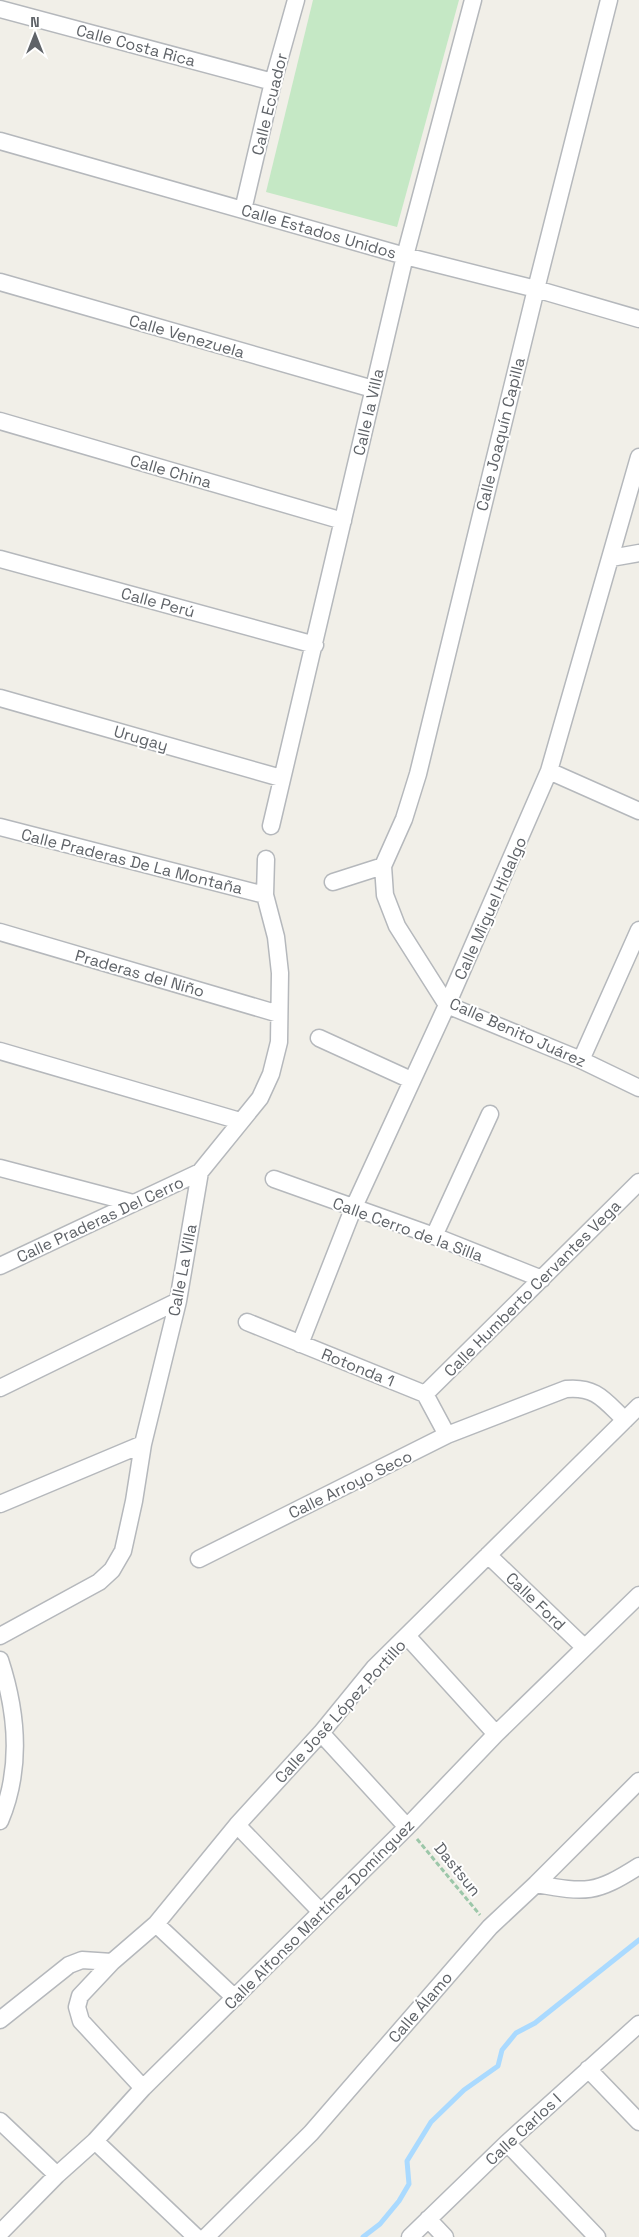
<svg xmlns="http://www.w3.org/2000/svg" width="639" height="2237" viewBox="0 0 639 2237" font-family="'Space Grotesk',sans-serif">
<rect width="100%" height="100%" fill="#f1efe8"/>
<path fill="#c5e8c5" d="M 313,0 L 459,0 L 397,227 L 266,192 Z"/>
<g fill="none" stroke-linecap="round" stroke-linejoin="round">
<path stroke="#aadaff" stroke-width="5" d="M 363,2237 L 380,2224 L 399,2201 L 409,2184 L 407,2161 L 431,2122 L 464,2090 L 498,2066 L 502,2050 L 516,2033 L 535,2023 L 639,1940"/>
<defs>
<path id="minor" d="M 0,9 L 273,82
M 0,141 L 405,256 L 536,289 L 639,319
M 243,210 L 273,82 L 296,0
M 0,282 L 373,389
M 0,421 L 343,521
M 611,558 L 639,553
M 0,559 L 315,645
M 0,698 L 281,778
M 549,771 L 639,811
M 271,826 L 405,256 L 473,0
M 0,827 L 265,895
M 383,866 L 404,819 L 418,774 L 536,289 L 609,0
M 333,882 L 383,866 L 385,895 L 397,926 L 447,1005 L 581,1060 L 639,1088
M 0,932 L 279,1014
M 319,1038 L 411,1080
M 0,1051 L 240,1121
M 581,1060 L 639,930
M 0,1168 L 133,1203
M 274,1179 L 434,1236 L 542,1279
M 434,1236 L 490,1114
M 0,1266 L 200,1172
M 247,1322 L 425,1394 L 447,1435
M 300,1344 L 353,1209 L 447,1005 L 549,771 L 639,457
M 0,1388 L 178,1301
M 425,1394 L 639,1182
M 0,1504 L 143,1444
M 488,1555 L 584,1647
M 199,1559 L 447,1435 L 566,1389 C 596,1386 605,1401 625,1420
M 0,1636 L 99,1582 L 112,1570 L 123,1551 L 134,1501 L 143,1444 L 178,1301 L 200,1172 L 260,1098 L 271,1074 L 279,1042 L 280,973 L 276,937 L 265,895 L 266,859
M 407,1636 L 496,1734
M 0,1660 C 17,1712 22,1769 0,1821
M 321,1733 L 407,1827
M 237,1825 L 321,1912
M 536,1884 C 587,1893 595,1894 639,1866
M 156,1924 L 235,1998
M 0,2020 L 69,1965 L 82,1960 L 112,1962
M 588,2069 L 639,2122
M 143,2088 L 81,2021 L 77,2007 L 80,1996 L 112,1962 L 156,1924 L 237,1825 L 321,1733 L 374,1668 L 639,1406
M 0,2121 L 57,2175
M 95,2141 L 196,2237
M 507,2143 L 597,2237
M 428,2219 L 445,2237
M 0,2233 L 57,2175 L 95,2141 L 143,2088 L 407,1827 L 496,1734 L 639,1595
M 206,2237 L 311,2133 L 490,1927 L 536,1884 L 639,1781
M 410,2237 L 507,2143 L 639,2024"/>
</defs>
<use href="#minor" stroke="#b5b8bc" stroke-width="19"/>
<path stroke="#9cc7a9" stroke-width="3" stroke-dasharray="5 2.5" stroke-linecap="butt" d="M 417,1839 L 480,1915"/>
<use href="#minor" stroke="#fff" stroke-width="16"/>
</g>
<g text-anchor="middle" stroke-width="4" stroke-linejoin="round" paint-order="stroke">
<g font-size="16" fill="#5f6368" stroke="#fff">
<text transform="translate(136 45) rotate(15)" y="6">Calle Costa Rica</text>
<text transform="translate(269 104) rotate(-76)" y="6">Calle Ecuador</text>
<text transform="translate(319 231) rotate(16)" y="6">Calle Estados Unidos</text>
<text transform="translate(187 336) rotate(16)" y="6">Calle Venezuela</text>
<text transform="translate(368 412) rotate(-77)" y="6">Calle la Villa</text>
<text transform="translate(500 434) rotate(-76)" y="6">Calle Joaquín Capilla</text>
<text transform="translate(171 471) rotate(16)" y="6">Calle China</text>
<text transform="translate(158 602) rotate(15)" y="6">Calle Perú</text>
<text transform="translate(141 738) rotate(16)" y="6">Urugay</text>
<text transform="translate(132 861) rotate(14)" y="6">Calle Praderas De La Montaña</text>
<text transform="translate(490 908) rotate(-66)" y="6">Calle Miguel Hidalgo</text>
<text transform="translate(140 973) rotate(16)" y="6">Praderas del Niño</text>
<text transform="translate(518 1032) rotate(24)" y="6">Calle Benito Juárez</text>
<text transform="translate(100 1219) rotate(-25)" y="6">Calle Praderas Del Cerro</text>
<text transform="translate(408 1229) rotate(20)" y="6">Calle Cerro de la Silla</text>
<text transform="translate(182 1270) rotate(-79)" y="6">Calle La Villa</text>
<text transform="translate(532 1288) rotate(-45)" y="6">Calle Humberto Cervantes Vega</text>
<text transform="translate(358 1367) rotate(22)" y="6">Rotonda 1</text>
<text transform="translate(350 1484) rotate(-26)" y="6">Calle Arroyo Seco</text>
<text transform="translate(536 1601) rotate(44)" y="6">Calle Ford</text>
<text transform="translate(340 1711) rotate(-48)" y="6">Calle José López Portillo</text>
<text transform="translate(458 1869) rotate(51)" y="6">Dastsun</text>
<text transform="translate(319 1914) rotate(-45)" y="6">Calle Alfonso Martínez Domínguez</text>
<text transform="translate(420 2007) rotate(-49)" y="6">Calle Álamo</text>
<text transform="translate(523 2129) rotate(-43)" y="6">Calle Carlos I</text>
</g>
</g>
<g transform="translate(35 35)" stroke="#ffffff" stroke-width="4" paint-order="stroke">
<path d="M0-4L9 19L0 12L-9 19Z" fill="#5f6368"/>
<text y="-8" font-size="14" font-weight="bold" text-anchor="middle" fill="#5f6368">N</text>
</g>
</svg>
